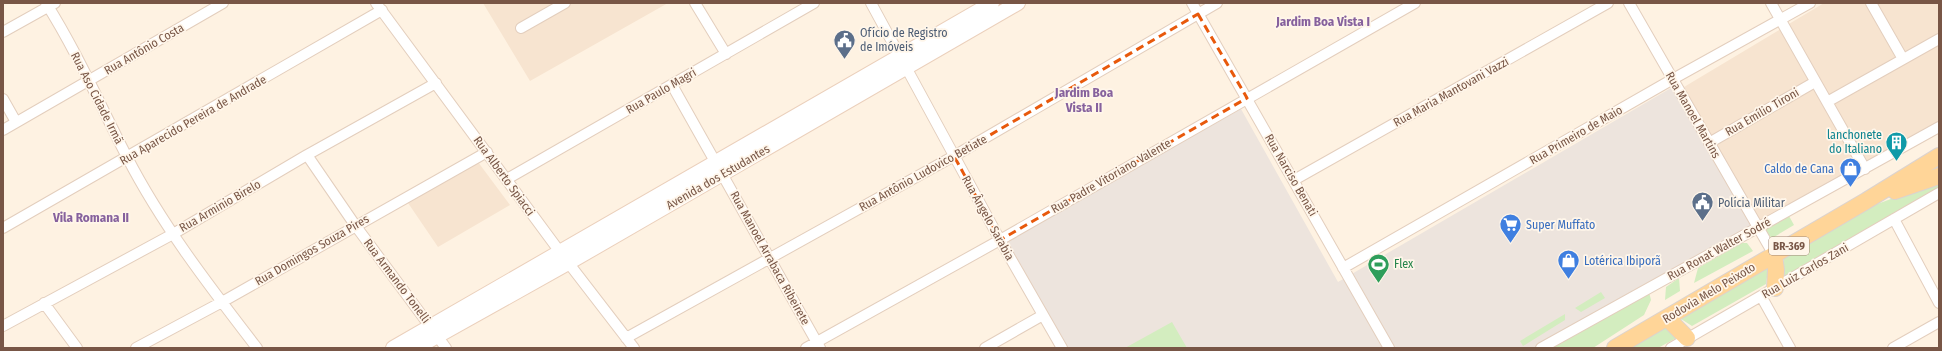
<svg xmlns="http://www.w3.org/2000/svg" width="1942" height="351" viewBox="0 0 1942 351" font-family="'Fira Sans Condensed',sans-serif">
<rect width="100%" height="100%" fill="#fef2e2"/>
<path fill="#f7e4d0" d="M 483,3 L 668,3 L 530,81 Z
M 1824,3 L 1939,3 L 1939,121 L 1759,221 L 1684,87 Z
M 478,162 L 510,205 L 438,247 L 406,200 Z"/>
<path fill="#ede4dd" d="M 1671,88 L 1753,226 L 1540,348 L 1067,348 L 1007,240 L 1241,109 L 1338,282 Z"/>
<path fill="#d3edbf" d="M 1939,181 L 1939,187 L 1782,278 L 1784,257 L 1864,209 Z
M 1789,216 L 1794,225 L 1769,240 L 1765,235 L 1766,229 Z
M 1742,243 L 1747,243 L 1753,251 L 1694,283 L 1698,268 Z
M 1769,263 L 1766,284 L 1692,326 L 1678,317 Z
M 1679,278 L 1680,291 L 1665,300 L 1666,287 Z
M 1601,292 L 1605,298 L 1581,312 L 1575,308 Z
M 1649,292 L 1651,300 L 1644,315 L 1593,348 L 1550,348 Z
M 1565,314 L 1565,320 L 1523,346 L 1520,341 Z
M 1172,322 L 1187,348 L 1125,348 Z
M 1665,325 L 1680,336 L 1658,348 L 1624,348 Z"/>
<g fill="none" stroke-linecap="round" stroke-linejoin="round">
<defs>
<path id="street" d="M 46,3 C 77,52 100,105 127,157 C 162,225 210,287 257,348
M 376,3 L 560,252 L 634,348
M 695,3 L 726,54
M 871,3 L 1000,240 L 1062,348
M 1192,3 L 1389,348
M 1629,3 L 1774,255
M 1771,3 L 1865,169
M 1871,3 L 1903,59
M 521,28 L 565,3
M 3,32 L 55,3
M 672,85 L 820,348
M 3,99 L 16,122
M 1827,102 L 1939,39
M 3,130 L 223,3
M 1709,143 L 1815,82
M 307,155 L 355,225 L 446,348
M 507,179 L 814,3
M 1294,180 L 1608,3
M 1894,219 L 1939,303
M 3,228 L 382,10
M 1343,268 L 1673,79 L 1810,3
M 1761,296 L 1790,348
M 44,303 L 77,348
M 3,326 L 173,234 L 307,155 L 436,83
M 626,338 L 954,156 L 1217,3
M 136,348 L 222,302 L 487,152
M 806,348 L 1000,240 L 1415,3
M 985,348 L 1043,315
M 1541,348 L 1939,127
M 1671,348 L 1939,193
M 1893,348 L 1939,322"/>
<path id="secondary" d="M 393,348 L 992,3
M 416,348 L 570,262 L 1018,3"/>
<path id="primary" d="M 1895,191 L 1939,176
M 1774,255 L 1776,270 L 1775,288
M 1667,318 L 1687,338
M 1615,348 L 1866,201 L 1939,156"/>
</defs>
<use href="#street" stroke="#e3cebd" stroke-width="12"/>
<use href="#secondary" stroke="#ebd0bc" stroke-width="16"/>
<use href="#primary" stroke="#dcd3cf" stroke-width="18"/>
<use href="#street" stroke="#fff" stroke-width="10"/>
<use href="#secondary" stroke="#fff" stroke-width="14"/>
<use href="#primary" stroke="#ffd598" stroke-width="16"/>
</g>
<path fill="none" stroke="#e8590c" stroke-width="3" stroke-dasharray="8 5" stroke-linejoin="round" d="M 1198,14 L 1247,98 L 1000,240 L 954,156 Z"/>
<defs>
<symbol id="civic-pin" viewBox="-11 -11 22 30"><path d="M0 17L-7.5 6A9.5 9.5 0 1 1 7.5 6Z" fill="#5c6f8a" stroke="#fff6ea"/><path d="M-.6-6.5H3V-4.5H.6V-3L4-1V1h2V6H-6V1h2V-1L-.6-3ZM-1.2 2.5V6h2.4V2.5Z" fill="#fff"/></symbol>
<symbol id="building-pin" viewBox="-11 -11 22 30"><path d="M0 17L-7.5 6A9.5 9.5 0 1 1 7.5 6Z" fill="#0f9aa8" stroke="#fff6ea"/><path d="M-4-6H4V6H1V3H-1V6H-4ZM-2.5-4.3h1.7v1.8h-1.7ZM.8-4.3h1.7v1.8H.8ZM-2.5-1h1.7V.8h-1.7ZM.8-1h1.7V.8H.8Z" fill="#fff"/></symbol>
<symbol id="shop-pin" viewBox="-11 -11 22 30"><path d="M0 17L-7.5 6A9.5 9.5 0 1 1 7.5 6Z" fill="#3f7fe0" stroke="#fff6ea"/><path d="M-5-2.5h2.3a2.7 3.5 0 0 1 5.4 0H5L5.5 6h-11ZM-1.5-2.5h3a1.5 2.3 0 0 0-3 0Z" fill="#fff"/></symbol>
<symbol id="supermarket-pin" viewBox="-11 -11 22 30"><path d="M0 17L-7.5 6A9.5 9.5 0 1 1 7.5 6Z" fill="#3f7fe0" stroke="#fff6ea"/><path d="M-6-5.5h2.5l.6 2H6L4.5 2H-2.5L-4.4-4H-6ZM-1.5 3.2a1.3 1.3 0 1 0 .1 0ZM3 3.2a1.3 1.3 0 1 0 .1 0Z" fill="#fff"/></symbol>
<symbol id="stadium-pin" viewBox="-11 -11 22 30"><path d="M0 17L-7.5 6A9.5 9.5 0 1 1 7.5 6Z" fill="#2e9e5b" stroke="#fff6ea"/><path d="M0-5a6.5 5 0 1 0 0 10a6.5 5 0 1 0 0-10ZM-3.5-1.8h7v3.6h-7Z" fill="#fff"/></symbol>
</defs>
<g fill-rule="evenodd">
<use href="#civic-pin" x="832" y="28" width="25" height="34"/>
<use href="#building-pin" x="1884" y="130" width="25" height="34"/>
<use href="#shop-pin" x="1838" y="156" width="25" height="34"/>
<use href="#civic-pin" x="1690" y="190" width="25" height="34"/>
<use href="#supermarket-pin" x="1498" y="212" width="25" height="34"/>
<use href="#shop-pin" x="1556" y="248" width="25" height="34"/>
<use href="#stadium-pin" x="1366" y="252" width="25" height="34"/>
</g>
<g text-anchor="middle" stroke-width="3.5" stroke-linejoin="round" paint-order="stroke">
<rect fill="#fff6ea" stroke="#a08677" stroke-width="1" x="1769" y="237" width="40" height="18" rx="3"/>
<g font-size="11" font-weight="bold" fill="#785646">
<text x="1789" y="250">BR-369</text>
</g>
<g font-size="12" fill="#4e5e75" stroke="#fff6ea" text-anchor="start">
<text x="860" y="37">Ofício de Registro<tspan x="860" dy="14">de Imóveis</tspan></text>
<text x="1718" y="207">Polícia Militar</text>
</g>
<g font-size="12" fill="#785646" stroke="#fff6ea">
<text transform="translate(144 49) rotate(-30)" y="4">Rua Antônio Costa</text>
<text transform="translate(661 91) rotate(-30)" y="4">Rua Paulo Magri</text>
<text transform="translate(1451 92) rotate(-29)" y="4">Rua Maria Mantovani Vazzi</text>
<text transform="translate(97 98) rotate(63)" y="4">Rua Aso Cidade Irmã</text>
<text transform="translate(1762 112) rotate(-30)" y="4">Rua Emílio Tironi</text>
<text transform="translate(1693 115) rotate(60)" y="4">Rua Manoel Martins</text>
<text transform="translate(193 120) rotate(-30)" y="4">Rua Aparecido Pereira de Andrade</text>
<text transform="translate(1576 135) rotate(-30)" y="4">Rua Primeiro de Maio</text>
<text transform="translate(923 173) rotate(-29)" y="4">Rua Antônio Ludovico Betiate</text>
<text transform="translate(1291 175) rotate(60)" y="4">Rua Narciso Benati</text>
<text transform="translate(504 176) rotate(54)" y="4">Rua Alberto Spiacci</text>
<text transform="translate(1111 176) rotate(-30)" y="4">Rua Padre Vitoriano Valente</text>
<text transform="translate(718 177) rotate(-30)" y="4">Avenida dos Estudantes</text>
<text transform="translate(220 206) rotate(-30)" y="4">Rua Arminio Birelo</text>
<text transform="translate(988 218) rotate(61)" y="4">Rua Ângelo Sarabia</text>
<text transform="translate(1719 249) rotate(-29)" y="4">Rua Ronat Walter Sodré</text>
<text transform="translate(312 250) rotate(-30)" y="4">Rua Domingos Souza Pires</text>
<text transform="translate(770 258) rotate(61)" y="4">Rua Manoel Arrabaca Ribeirete</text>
<text transform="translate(1805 271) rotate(-30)" y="4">Rua Luiz Carlos Zani</text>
<text transform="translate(397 281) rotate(53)" y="4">Rua Armando Tonelli</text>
<text transform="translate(1709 293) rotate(-31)" y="4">Rodovia Melo Peixoto</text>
</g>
<g font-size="12" fill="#0d838f" stroke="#fff6ea" text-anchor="end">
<text x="1882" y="139">lanchonete<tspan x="1882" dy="14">do Italiano</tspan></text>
</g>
<g font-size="12" fill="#366cbe" stroke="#fff6ea" text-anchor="start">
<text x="1834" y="173" text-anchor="end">Caldo de Cana</text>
<text x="1526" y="229">Super Muffato</text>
<text x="1584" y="265">Lotérica Ibiporã</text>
</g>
<g font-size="12" fill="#27864d" stroke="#fff6ea" text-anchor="start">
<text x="1394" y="268">Flex</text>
</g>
<g font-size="13" font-weight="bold" fill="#86619d" stroke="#fff6ea">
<text x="1323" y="26">Jardim Boa Vista I</text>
<text x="1084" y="97">Jardim Boa<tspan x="1084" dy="15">Vista II</tspan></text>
<text x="91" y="222">Vila Romana II</text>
</g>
</g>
<rect width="1942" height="351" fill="none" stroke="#785646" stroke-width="8"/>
</svg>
